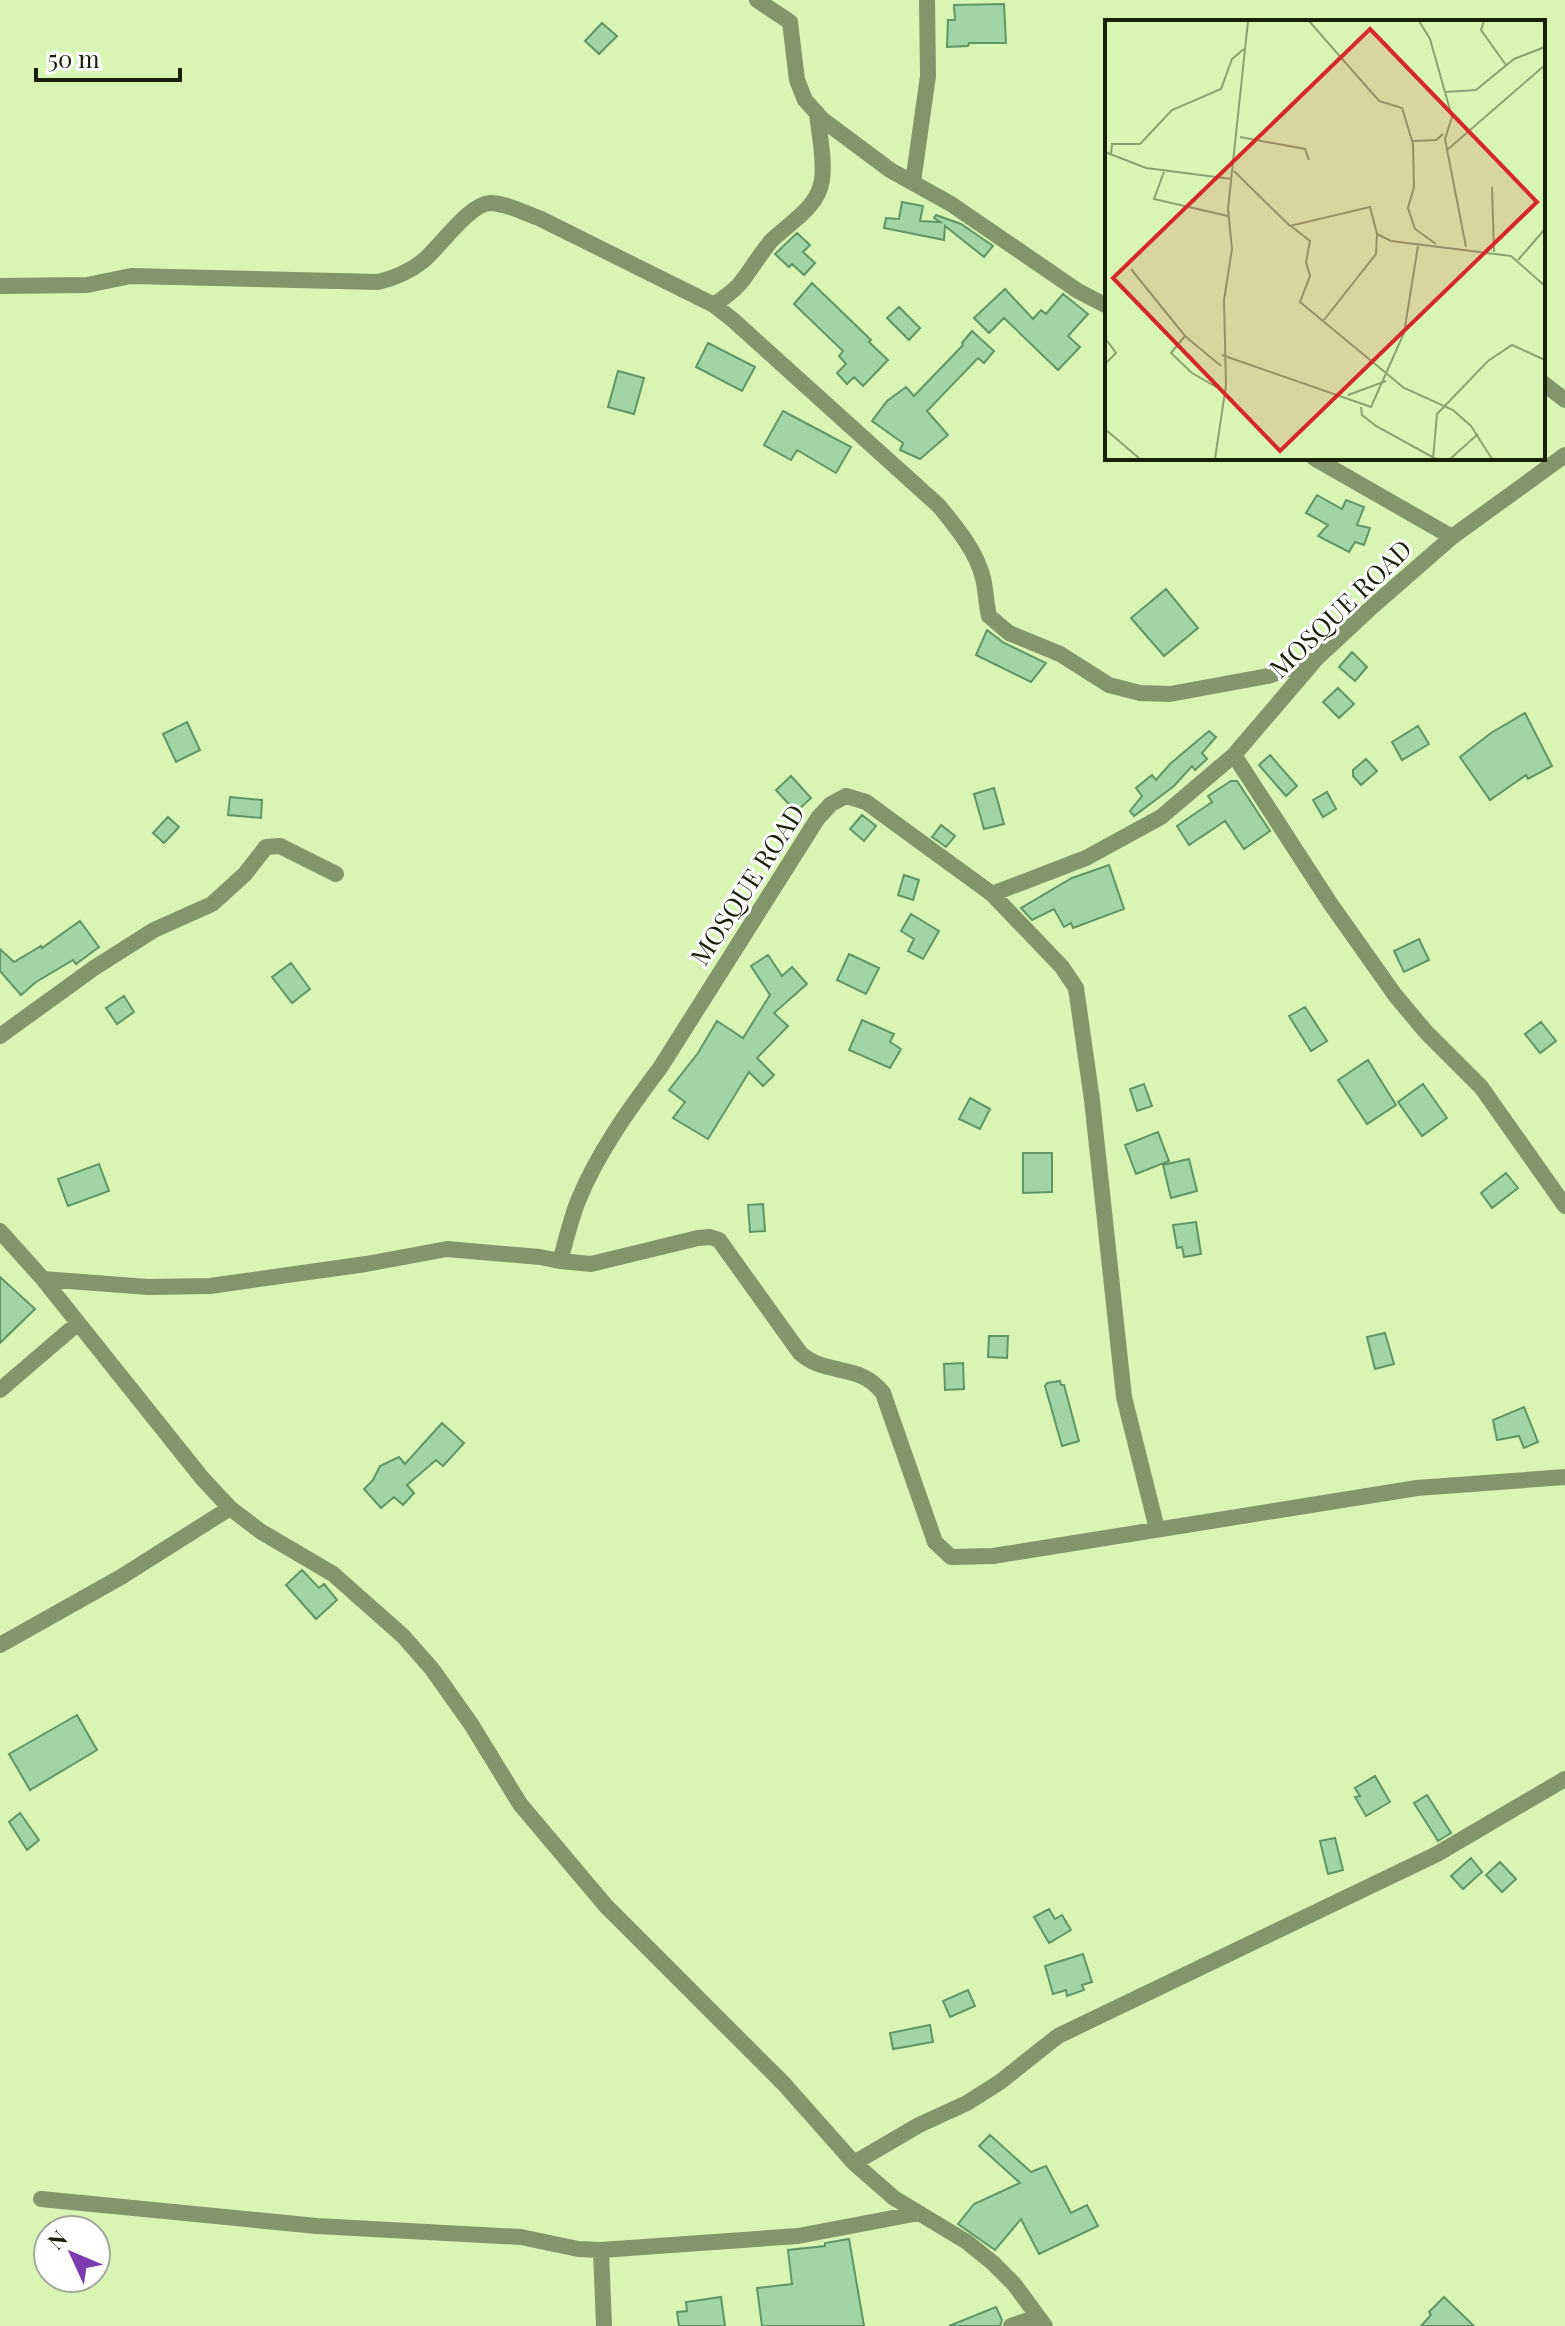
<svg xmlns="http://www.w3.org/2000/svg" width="1565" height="2326" viewBox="0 0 1565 2326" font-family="'Playfair Display',serif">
<rect width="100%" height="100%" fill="#d9f5b4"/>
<path fill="#a1d5a6" stroke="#609566" stroke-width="2" d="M 1004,4 L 1006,43 L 969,43 L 968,46 L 947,47 L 948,20 L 955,20 L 954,5 Z
M 602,23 L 617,36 L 599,54 L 585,41 Z
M 902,202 L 923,206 L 920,221 L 940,222 L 934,218 L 936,215 L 961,224 L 993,246 L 984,257 L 945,226 L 944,240 L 884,228 L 886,218 L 899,219 Z
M 797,233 L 810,245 L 803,252 L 815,263 L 804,275 L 792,264 L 789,267 L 775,254 Z
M 812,283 L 871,340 L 869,342 L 888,360 L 863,386 L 854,377 L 847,384 L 837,373 L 846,364 L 839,356 L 843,351 L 794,304 Z
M 1005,289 L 1033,319 L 1041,310 L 1046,314 L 1063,294 L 1088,314 L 1068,336 L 1080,347 L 1058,370 L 1004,318 L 989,333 L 974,318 Z
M 899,307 L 920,328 L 909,340 L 887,318 Z
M 972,331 L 994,351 L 984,363 L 978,358 L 927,411 L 948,435 L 920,459 L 900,450 L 903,443 L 872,421 L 887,401 L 906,387 L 914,396 L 963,345 L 962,343 Z
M 708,343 L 755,367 L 742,391 L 696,367 Z
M 618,371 L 644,378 L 634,414 L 608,407 Z
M 783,411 L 851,447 L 836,473 L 797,450 L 791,460 L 764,445 Z
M 1317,495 L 1342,509 L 1346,500 L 1364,507 L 1357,525 L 1370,528 L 1364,545 L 1355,542 L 1349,552 L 1318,536 L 1328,525 L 1306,513 Z
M 1166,589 L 1198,628 L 1164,656 L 1131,618 Z
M 987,630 L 1004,643 L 1046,663 L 1031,682 L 976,655 Z
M 1352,652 L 1367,667 L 1355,681 L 1339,667 Z
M 1338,688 L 1354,704 L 1339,718 L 1323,702 Z
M 1525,713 L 1552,766 L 1528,779 L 1526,775 L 1490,800 L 1460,757 L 1491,733 Z
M 187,722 L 200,750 L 176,762 L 163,734 Z
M 1418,726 L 1429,744 L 1402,760 L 1392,742 Z
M 1209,731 L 1216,737 L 1202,753 L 1207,759 L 1195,770 L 1192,766 L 1174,786 L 1134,816 L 1130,811 L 1142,796 L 1136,788 L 1152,775 L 1156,780 L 1170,764 Z
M 1270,755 L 1297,786 L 1286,796 L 1259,765 Z
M 1366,759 L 1377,771 L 1361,785 L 1353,776 L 1353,770 Z
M 791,776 L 811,798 L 796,812 L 776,790 Z
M 1231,781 L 1237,781 L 1270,831 L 1244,849 L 1225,821 L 1189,845 L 1177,826 L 1212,802 L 1208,796 Z
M 994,788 L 1004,824 L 984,829 L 974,794 Z
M 1327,792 L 1336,809 L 1323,817 L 1313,800 Z
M 230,797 L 262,800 L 261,818 L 228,815 Z
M 862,815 L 876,826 L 864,841 L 850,829 Z
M 168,817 L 179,827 L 164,843 L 153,833 Z
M 941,825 L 955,836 L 946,847 L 932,837 Z
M 1109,865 L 1124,909 L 1073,928 L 1071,923 L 1064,927 L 1054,909 L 1032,920 L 1021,908 L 1072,878 Z
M 904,875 L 919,880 L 913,900 L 898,895 Z
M 911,914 L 939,931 L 923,959 L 908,951 L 914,939 L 901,931 Z
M 80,921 L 99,947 L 76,964 L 73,960 L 36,982 L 21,995 L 0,971 L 0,949 L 14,962 L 41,946 L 42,948 Z
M 1419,939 L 1429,960 L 1404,972 L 1394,951 Z
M 849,954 L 879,968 L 866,994 L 837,980 Z
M 768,955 L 782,976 L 792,967 L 807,984 L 774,1013 L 788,1026 L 757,1058 L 774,1075 L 763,1086 L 749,1072 L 708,1139 L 673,1118 L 685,1102 L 669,1090 L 698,1053 L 717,1021 L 743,1038 L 770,995 L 751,966 Z
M 291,963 L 310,989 L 292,1003 L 272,977 Z
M 124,996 L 134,1012 L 117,1024 L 106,1008 Z
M 1305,1007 L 1327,1041 L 1311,1051 L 1289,1016 Z
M 862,1020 L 894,1034 L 890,1042 L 901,1049 L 890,1068 L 849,1050 Z
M 1541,1022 L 1556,1041 L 1540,1053 L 1525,1034 Z
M 1368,1060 L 1396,1105 L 1367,1124 L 1338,1080 Z
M 1144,1084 L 1152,1106 L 1137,1111 L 1130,1089 Z
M 1423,1084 L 1447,1118 L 1422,1136 L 1398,1102 Z
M 970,1098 L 990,1109 L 980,1129 L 959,1119 Z
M 1158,1132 L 1169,1161 L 1136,1174 L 1125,1145 Z
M 1023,1153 L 1052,1153 L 1052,1192 L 1023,1193 Z
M 1189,1159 L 1197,1191 L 1171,1198 L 1163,1165 Z
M 99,1164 L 109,1191 L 68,1206 L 58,1179 Z
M 1506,1173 L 1518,1188 L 1492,1208 L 1481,1193 Z
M 763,1204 L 765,1231 L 750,1232 L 748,1205 Z
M 1196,1222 L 1201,1254 L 1184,1257 L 1182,1247 L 1177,1248 L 1173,1225 Z
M 0,1277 L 35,1309 L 0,1343 Z
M 1385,1333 L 1394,1364 L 1375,1369 L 1367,1337 Z
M 989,1336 L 1008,1336 L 1007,1358 L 988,1357 Z
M 963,1363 L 964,1389 L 945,1390 L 944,1364 Z
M 1060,1381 L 1061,1385 L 1064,1385 L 1079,1441 L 1062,1446 L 1045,1386 L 1047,1383 Z
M 1524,1407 L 1538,1442 L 1524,1448 L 1519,1436 L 1497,1440 L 1493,1420 Z
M 442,1423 L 464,1443 L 443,1466 L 436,1460 L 407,1485 L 414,1493 L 403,1505 L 394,1497 L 381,1508 L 364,1489 L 373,1480 L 380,1466 L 399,1457 L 405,1464 Z
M 302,1570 L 319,1588 L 324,1584 L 337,1600 L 316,1619 L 286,1585 Z
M 77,1715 L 97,1750 L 30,1790 L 9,1754 Z
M 1375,1776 L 1390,1802 L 1366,1816 L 1355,1797 L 1360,1796 L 1355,1788 Z
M 1427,1795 L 1451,1833 L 1438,1841 L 1414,1803 Z
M 20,1813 L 39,1840 L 27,1850 L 9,1822 Z
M 1335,1838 L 1343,1870 L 1328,1874 L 1320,1841 Z
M 1471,1858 L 1482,1872 L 1463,1889 L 1451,1876 Z
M 1500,1862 L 1516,1879 L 1502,1892 L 1486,1875 Z
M 1049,1909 L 1055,1919 L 1062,1915 L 1071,1930 L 1049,1943 L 1034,1917 Z
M 1083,1954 L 1092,1982 L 1082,1985 L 1084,1990 L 1067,1996 L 1066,1990 L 1053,1994 L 1045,1966 Z
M 968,1990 L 975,2006 L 950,2017 L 943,2001 Z
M 930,2025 L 933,2042 L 893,2049 L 890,2033 Z
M 990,2135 L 1031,2172 L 1046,2166 L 1071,2213 L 1087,2205 L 1098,2226 L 1039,2254 L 1021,2219 L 995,2250 L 958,2224 L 974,2204 L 1020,2183 L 979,2146 Z
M 849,2239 L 864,2326 L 762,2326 L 757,2288 L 792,2284 L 788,2250 L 825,2246 L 825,2243 Z
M 721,2297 L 725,2326 L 679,2326 L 677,2312 L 687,2311 L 686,2302 Z
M 1444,2297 L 1474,2326 L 1421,2326 L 1431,2315 L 1429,2312 Z
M 996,2307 L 1002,2320 L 1000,2326 L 949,2326 Z"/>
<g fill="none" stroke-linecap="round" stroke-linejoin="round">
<path stroke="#83956a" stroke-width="16" d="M 757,0 L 790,22 L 797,80 L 805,100 L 823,120 L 890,170 L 951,204 L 1078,291 L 1107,306
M 913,182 L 928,76 L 927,0
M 0,286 L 87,285 L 131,276 L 378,282 C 395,278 409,272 423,261 C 440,247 469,204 490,203 C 506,203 524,213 539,218 L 714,305 L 733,320 L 939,506 C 956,527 976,550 983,578 C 986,590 986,604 989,616 L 1009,633 L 1060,654 L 1109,685 L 1140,693 L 1170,694 L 1268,676 L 1314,660
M 714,305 C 723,298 735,291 742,281 C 752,268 760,254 771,241 C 789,223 818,208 822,180 C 825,159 819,134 817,113
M 1543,383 L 1565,400
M 1314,458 L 1452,537
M 1234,755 L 1330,903 L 1395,995 L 1426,1032 L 1481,1087 L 1565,1206
M 992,894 L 1062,967 L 1076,988 L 1092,1100 L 1124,1397 L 1157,1529
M 0,1036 L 94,968 L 154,930 L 212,904 L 245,874 L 266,847 L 280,846 L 336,874
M 0,1231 L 43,1279 L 202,1478 L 230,1508 L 260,1531 L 333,1574 L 403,1636 L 432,1669 L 471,1724 L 520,1804 L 606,1906 L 784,2084 L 854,2163 L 894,2198 L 967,2242 L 993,2263 L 1014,2284 L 1045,2326
M 560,1261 L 591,1264 L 698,1238 L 710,1237 L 719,1240 L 800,1353 C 827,1377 859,1362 883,1393 L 935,1542 L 951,1557 L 993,1556 L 1417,1488 L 1565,1477
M 43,1279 L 148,1287 L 210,1286 L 366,1264 L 447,1249 L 540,1257 L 560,1261 C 566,1241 570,1221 578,1201 C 597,1154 629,1109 660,1068 L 818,818 L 831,804 L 846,796 L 866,802 L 992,894 L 1086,858 L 1161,817 L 1234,755 L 1316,659 L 1373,606 L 1452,537 L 1565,455
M 0,1390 L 77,1324
M 0,1645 L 121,1577 L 230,1508
M 854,2163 L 919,2125 L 967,2103 L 1000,2082 L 1058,2036 L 1437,1854 L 1565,1779
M 41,2199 L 317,2226 L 521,2237 L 578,2249 L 601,2250 L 798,2236 L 919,2213
M 601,2250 L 604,2326
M 1011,2326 L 1037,2317"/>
</g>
<g text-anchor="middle" stroke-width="6" stroke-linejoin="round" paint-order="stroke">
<g font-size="26" fill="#192209" stroke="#fff">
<text transform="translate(1341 609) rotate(-44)" y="9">MOSQUE ROAD</text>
<text transform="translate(748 885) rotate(-57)" y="9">MOSQUE ROAD</text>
</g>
</g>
<g transform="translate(1105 20)">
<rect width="440" height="440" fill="#d9f5b4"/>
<path fill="none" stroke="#8ca170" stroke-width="2" d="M 204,1 L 274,81 L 297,88 L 308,124 L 309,167 L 303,188 L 310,209 L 331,224M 314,1 L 325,19 L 347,97 L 340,119 L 361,227M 379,1 L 376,10 L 401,45M 340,72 L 371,70 L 409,39 L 440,27M 135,117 L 200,129 L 204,140M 308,121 L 331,120 L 338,114M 342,130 L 440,45M 0,132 L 41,148 L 127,159M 6,135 L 7,124 L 35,124 L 67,90 L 116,69 L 127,39 L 139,29M 129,151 L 185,206 L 265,187 L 272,214 L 286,221 L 406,236 L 440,266M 59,152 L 49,179 L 123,196M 387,167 L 389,232M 186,206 L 205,221 L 201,242 L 205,256 L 195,282 L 299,368 L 348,390 L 366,406 L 387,439M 413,240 L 440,209M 26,249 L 80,316 L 116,346M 219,300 L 271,234 L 272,214M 80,316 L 66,333 L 87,353 L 120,372M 0,318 L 11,333 L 0,344M 117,335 L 266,387 L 299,313 L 313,226M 243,375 L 281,361M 256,387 L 257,395 L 271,406 L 331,439M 0,409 L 35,439M 110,439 L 121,365 L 119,280 L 127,229 L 123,189 L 143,1M 328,439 L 332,394 L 383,341 L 407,325 L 440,340M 345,439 L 373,414"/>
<path fill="#d62828" fill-opacity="0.15" stroke="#d62828" stroke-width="4" d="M 265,9 L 432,182 L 175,431 L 8,258 Z"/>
<rect width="440" height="440" fill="none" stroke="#192209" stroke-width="4"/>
</g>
<g transform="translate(72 2254) rotate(314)"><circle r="38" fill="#ffffff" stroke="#a3a79d" stroke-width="2"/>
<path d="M0-6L14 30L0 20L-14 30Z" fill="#7c3baf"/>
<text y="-12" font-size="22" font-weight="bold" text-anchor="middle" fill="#192209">N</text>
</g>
<path d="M36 68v12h144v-12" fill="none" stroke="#192209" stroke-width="4"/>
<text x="48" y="68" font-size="24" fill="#192209" stroke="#ffffff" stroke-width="6" paint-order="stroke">50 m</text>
</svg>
